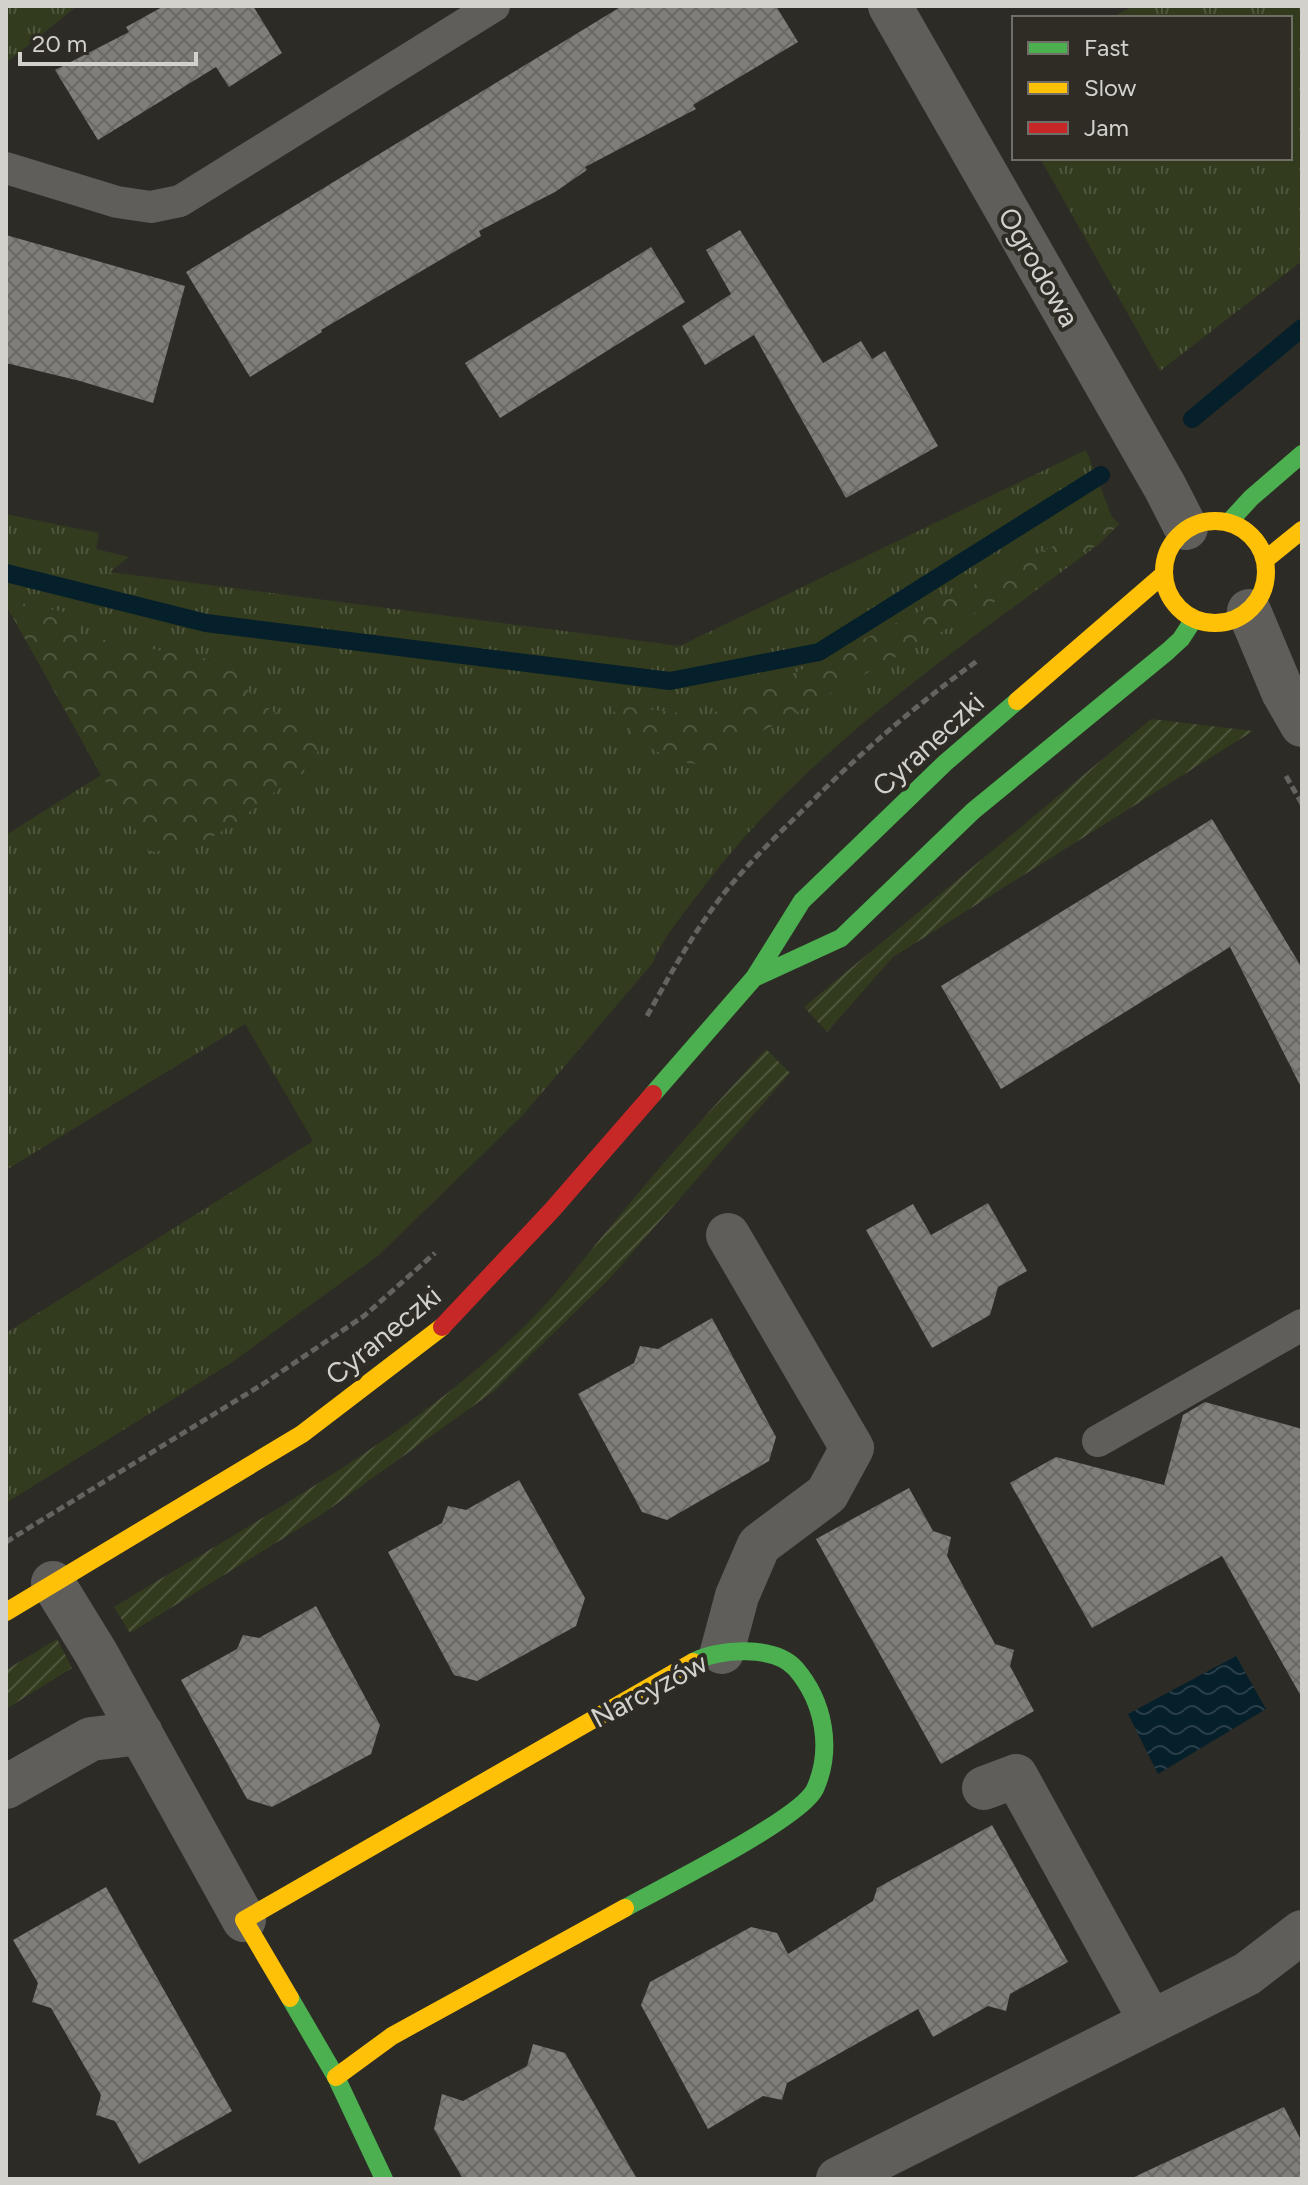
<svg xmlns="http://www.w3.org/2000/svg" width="1308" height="2185" viewBox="0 0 1308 2185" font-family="Figtree,sans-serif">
<defs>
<pattern id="grass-tufts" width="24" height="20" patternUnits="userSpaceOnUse" patternTransform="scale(2)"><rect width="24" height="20" fill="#323b1e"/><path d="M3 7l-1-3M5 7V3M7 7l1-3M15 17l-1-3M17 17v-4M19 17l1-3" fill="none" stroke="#4f563e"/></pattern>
<pattern id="forest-crowns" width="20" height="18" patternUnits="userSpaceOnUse" patternTransform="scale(2)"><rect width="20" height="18" fill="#323b1e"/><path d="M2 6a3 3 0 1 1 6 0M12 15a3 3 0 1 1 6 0" fill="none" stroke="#4f563e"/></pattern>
<pattern id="garden-furrows" width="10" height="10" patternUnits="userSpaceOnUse" patternTransform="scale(2)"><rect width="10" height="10" fill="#323b1e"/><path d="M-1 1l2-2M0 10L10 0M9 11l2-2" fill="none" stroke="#4f563e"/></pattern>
<pattern id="water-waves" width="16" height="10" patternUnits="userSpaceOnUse" patternTransform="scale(2)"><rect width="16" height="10" fill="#051f2b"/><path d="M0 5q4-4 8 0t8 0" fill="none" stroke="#293e49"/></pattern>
<pattern id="building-cross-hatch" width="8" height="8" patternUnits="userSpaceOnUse" patternTransform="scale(2)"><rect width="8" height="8" fill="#7f7e7a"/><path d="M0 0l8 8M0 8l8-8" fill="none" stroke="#696865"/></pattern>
</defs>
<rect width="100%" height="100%" fill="#2c2b26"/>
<path fill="url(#grass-tufts)" d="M 6,6 L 77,6 L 6,63 Z
M 1133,6 L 1302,6 L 1302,261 L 1160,371 L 1040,158 L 1290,158 L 1290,18 L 1111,18 Z
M 1086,450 L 1112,517 L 1119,524 L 1099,544 C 959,649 809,747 702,889 C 684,913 664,936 652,964 L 522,1116 L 378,1256 L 231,1363 L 6,1503 L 6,1333 L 313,1141 L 245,1024 L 6,1170 L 6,835 L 101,775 L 6,605 L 6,514 L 99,533 L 96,549 L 129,557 L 110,572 L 680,646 Z"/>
<path fill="url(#forest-crowns)" d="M 1112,517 L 1119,524 L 1099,544 L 701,765 C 652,757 640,743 609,705 L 707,716 Z
M 6,600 L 84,616 L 79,635 L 194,657 L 228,661 C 239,677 249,697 265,707 C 288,721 301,717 320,740 L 315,761 L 235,823 L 207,840 L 150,853 L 102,776 L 6,605 Z"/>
<path fill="url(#garden-furrows)" d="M 1151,719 L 1253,731 L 893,957 L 827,1032 L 804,1007 Z
M 766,1049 L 790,1073 L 609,1279 L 494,1391 L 321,1515 L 130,1633 L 114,1607 C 255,1521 408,1440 528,1323 C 563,1288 593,1246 626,1208 C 671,1153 719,1101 766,1049 Z
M 57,1639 L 72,1668 L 6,1709 L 6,1670 Z"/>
<path fill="url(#water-waves)" d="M 1236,1656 L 1266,1709 L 1158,1774 L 1128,1714 Z"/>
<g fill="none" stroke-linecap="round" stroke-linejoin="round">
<path stroke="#051f2b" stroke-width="18" d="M 1192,419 L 1302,328
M 6,573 L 206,623 L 670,681 L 819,652 L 1101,475"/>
</g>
<path fill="url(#building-cross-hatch)" d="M 164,6 L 253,6 L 282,53 L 229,87 L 216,67 L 98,140 L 55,70 L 129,32 L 126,27 Z
M 622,6 L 776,6 L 798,42 L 693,105 L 696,109 L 585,167 L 587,170 L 555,192 L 479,231 L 481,236 L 321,330 L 322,332 L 250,377 L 186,272 Z
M 740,230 L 823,363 L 861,341 L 872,359 L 885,351 L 938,446 L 846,498 L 754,335 L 705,365 L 682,326 L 731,294 L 706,250 Z
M 6,235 L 185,286 L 153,403 L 80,381 L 6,363 Z
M 651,247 L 685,302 L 500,418 L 465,363 Z
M 1212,819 L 1302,968 L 1302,1089 L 1230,947 L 1001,1089 L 941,986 Z
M 988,1203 L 1027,1271 L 998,1287 L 990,1315 L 932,1348 L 866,1230 L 913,1204 L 931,1235 Z
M 712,1318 L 776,1437 L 769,1461 L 667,1520 L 642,1512 L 578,1394 L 634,1363 L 640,1346 L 658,1349 Z
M 1205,1402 L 1302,1429 L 1302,1698 L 1222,1556 L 1092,1628 L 1010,1483 L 1056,1457 L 1164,1485 L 1183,1415 Z
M 519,1480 L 585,1598 L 576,1626 L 477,1681 L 454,1675 L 388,1552 L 442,1523 L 448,1506 L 466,1510 Z
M 909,1488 L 933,1531 L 951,1537 L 947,1556 L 995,1644 L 1014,1650 L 1010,1666 L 1034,1711 L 941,1764 L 816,1539 Z
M 316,1606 L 380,1725 L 371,1754 L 272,1807 L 247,1799 L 181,1680 L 237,1649 L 243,1635 L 259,1638 Z
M 992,1825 L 1068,1962 L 1010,1994 L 1006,2011 L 988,2006 L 933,2037 L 918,2009 L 787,2083 L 782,2100 L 763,2096 L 708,2129 L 641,2005 L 650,1982 L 751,1927 L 777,1933 L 788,1954 L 873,1901 L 877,1888 Z
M 106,1887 L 232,2111 L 139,2164 L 115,2121 L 96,2115 L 101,2095 L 51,2008 L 32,2002 L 38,1983 L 13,1940 Z
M 533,2044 L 565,2053 L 637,2179 L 463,2179 L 434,2129 L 442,2094 L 463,2101 L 527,2066 Z
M 1284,2107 L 1302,2142 L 1302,2179 L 1130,2179 Z"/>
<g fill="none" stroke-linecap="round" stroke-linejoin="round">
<path stroke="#646360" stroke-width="5" stroke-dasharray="8 4" stroke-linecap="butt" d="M 1286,776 L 1302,804
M 647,1016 C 671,973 694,931 725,892 C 748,864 775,837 801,812 C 858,755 912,708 977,661
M 6,1542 L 263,1384 L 364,1316 L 435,1253"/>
<path stroke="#5f5e5b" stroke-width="32" d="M 6,168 L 117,202 L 151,207 L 180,201 L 494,6
M 1098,1441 L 1302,1325"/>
<path stroke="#5f5e5b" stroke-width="44" d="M 890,6 L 1165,487 L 1186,528
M 1249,611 L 1283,692 L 1302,725
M 53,1583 L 96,1653 L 244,1920
M 722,1652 L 737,1596 L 759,1545 L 827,1494 L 852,1448 L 728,1235
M 6,1787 L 91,1739 L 141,1733
M 984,1788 L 1016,1776 L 1151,2022
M 838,2179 L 1247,1974 L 1302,1932"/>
<path stroke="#4caf50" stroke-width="18" d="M 1229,522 L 1251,498 L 1302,454
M 754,978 L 841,938 L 973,811 L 1168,651 L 1181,639 L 1194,619
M 653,1094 L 754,978 L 802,901 L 945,763 L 1017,701
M 625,1908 C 661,1888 801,1819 815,1789 C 833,1749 824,1702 796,1669 C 775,1645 719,1648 693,1662
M 290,1998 L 336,2077 L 384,2179"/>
<path stroke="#ffc107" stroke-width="18" d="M1164 572a51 51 0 1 1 102 0a51 51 0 1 1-102 0Z
M 1265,560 L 1302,530
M 1017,701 L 1164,574
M 6,1612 L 302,1434 L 442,1327
M 290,1998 L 244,1920 L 693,1662
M 336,2077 L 392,2036 L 625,1908"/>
<path stroke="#c62828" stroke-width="18" d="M 442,1327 L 553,1209 L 653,1094"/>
</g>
<g text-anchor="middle" stroke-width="8" stroke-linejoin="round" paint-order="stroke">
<g font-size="28" fill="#d2d1cc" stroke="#2e2c24">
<text transform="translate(1039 267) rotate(60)" y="10">Ogrodowa</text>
<text transform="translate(928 744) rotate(-42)" y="10">Cyraneczki</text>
<text transform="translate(383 1335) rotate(-39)" y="10">Cyraneczki</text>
<text transform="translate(649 1690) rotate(-28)" y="10">Narcyzów</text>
</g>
</g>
<rect width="1308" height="2185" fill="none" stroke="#d2d1cc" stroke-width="16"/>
<rect x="1012" y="16" width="280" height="144" fill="#2e2c24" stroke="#706e67" stroke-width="2"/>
<rect x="1028" y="42" width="40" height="12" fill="#4caf50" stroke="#706e67" stroke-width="2"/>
<text x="1084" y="56" font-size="24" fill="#d2d1cc">Fast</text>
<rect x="1028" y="82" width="40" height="12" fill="#ffc107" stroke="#706e67" stroke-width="2"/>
<text x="1084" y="96" font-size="24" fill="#d2d1cc">Slow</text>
<rect x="1028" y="122" width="40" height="12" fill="#c62828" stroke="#706e67" stroke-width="2"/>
<text x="1084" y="136" font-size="24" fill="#d2d1cc">Jam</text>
<path d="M20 52v12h176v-12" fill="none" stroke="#d2d1cc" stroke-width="4"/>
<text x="32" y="52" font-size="24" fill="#d2d1cc" stroke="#2e2c24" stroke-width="6" paint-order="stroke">20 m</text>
</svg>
